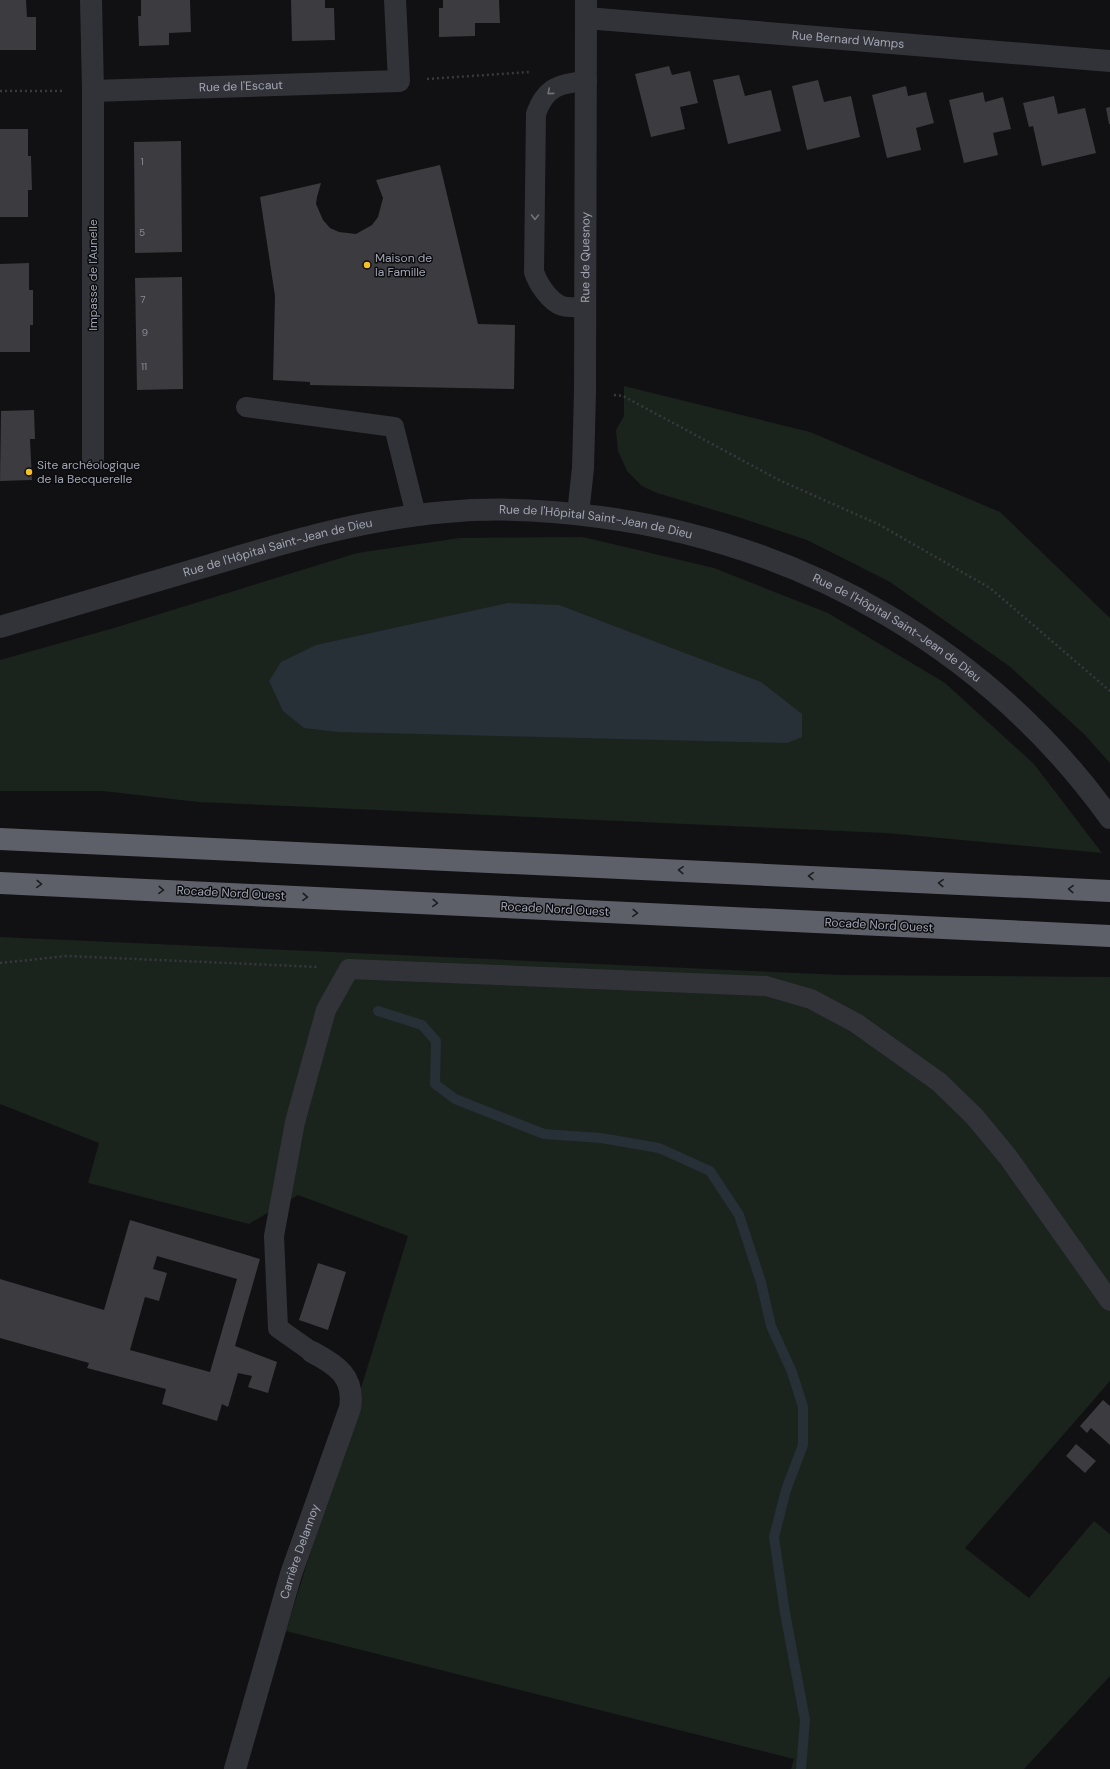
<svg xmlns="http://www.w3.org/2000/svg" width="1110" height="1769" viewBox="0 0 1110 1769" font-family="'DM Sans',sans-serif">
<rect width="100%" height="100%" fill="#111113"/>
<path fill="#1b231d" d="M 624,386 L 810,432 L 1000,512 L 1110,618 L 1110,763 L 1084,734 L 1009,666 L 890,582 L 807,540 L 741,518 L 657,493 L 642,486 L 627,471 L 618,451 L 616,430 L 624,416 Z
M 583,537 L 714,568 L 828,613 L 945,683 L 1034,764 L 1102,853 L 886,833 L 198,802 L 103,791 L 0,791 L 0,660 L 114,628 L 357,553 L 460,538 Z
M 0,937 L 842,975 L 1110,977 L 1110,1381 L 965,1548 L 1029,1598 L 1094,1521 L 1110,1534 L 1110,1676 L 1024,1769 L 791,1769 L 794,1759 L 286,1631 L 408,1236 L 298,1195 L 249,1224 L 88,1183 L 99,1143 L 0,1104 Z"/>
<path fill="#272f37" d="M 508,603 L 559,605 L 761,682 L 802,714 L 802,737 L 787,743 L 338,732 L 304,728 L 283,711 L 269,681 L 281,662 L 316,645 Z"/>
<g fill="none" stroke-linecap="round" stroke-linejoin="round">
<path stroke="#272f37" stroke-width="10" d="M 378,1011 L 422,1025 L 436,1041 L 435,1084 L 455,1099 L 544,1134 L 601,1138 L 659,1148 L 710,1171 L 739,1215 L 761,1282 L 771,1326 L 792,1372 L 803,1407 L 803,1445 L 786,1490 L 774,1537 L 785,1613 L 805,1720 L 801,1769"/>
</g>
<path fill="#3b3b40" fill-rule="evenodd" d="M 0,0 L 26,0 L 27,17 L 36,17 L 36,50 L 0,50 Z
M 141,0 L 190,0 L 191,32 L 169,33 L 169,45 L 139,46 L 138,16 L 141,16 Z
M 291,0 L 325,0 L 325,8 L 334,8 L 335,40 L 292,41 Z
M 443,0 L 499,0 L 500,23 L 475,23 L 475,36 L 439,37 L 439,8 L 443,8 Z
M 669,66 L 672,75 L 690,71 L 698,103 L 680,107 L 685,129 L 651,137 L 635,74 Z
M 739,75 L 745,96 L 771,90 L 781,131 L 728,144 L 713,80 Z
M 818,80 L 824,102 L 851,96 L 860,137 L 807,150 L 792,86 Z
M 906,86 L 908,96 L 926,92 L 934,123 L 916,128 L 921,150 L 887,158 L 872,95 Z
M 983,92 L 985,102 L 1003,97 L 1011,129 L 993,133 L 998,155 L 964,163 L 949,100 Z
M 1054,96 L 1058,114 L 1085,108 L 1096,153 L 1042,166 L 1033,126 L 1029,127 L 1023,103 Z
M 1110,107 L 1110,124 L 1109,124 L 1106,108 Z
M 0,129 L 28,129 L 28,156 L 31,156 L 32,190 L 28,190 L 28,217 L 0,217 Z
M 181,141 L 182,252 L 135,253 L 134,142 Z
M 440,165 L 478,324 L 515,325 L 514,389 L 310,385 L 310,382 L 273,380 L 275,296 L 260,197 L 321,183 L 317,197 L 316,204 L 323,220 L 330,228 L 339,232 L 356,234 L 372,225 L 378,217 L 383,198 L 376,180 Z
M 29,263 L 29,290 L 33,290 L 33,325 L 30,325 L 30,352 L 0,352 L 0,264 Z
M 182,277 L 183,389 L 137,390 L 135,278 Z
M 34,410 L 35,439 L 30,439 L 32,480 L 0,481 L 1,411 Z
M 130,1220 L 260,1259 L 235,1346 L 277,1362 L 268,1393 L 248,1387 L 252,1376 L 238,1373 L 228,1407 L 222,1404 L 217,1421 L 162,1404 L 166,1389 L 87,1368 L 89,1363 L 0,1338 L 0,1279 L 104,1310 ZM 157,1256 L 237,1279 L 210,1372 L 130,1350 L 145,1297 L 159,1301 L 167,1273 L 153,1269 Z
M 318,1263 L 346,1272 L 328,1330 L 299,1320 Z
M 1103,1400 L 1110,1406 L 1110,1445 L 1091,1428 L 1087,1433 L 1080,1426 Z
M 1076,1444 L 1096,1461 L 1085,1473 L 1066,1456 Z"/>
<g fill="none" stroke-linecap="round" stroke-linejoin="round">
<path stroke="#38393f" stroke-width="2.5" stroke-dasharray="2 3" stroke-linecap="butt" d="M 427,79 L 530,72
M 0,91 L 64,91
M 614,395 L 623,396 L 779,480 L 878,524 L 990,588 L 1110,691
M 0,963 L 67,956 L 319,967"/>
<path stroke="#323338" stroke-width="20" d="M 585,307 C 578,307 569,308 562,306 C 549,301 538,284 534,272 L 536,114 C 545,87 560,83 587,81
M 246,407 L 394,427 L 416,515
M 312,1352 L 278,1328 L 274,1236 L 295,1122 L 326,1010 L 349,969 L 766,986 L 811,999 L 856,1023 L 939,1082 L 974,1116 L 1008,1157 L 1110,1301"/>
<g stroke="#323338" stroke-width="22">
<path id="s1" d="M 91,0 L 93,91 L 399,81 L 395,0"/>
<path id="s2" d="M 586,18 L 1110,61"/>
<path d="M 93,91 L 93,459"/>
<path id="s3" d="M 578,514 L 583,468 L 585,392 L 586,0"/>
<path id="s4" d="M 0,627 C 69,607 138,586 207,566 C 286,542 364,519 446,512 C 498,507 549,510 600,517 C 804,544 989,650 1110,818"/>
<path id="s5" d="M 235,1769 L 291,1574 L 350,1408 C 355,1377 337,1365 312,1352"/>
</g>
<path stroke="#5e6069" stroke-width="22" d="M 0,839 L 1110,891
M 0,883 L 1110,936"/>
</g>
<defs><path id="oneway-chevron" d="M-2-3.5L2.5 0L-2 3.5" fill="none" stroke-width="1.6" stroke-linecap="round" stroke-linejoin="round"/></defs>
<g stroke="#70727c">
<use href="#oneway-chevron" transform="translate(550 92) rotate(139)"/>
<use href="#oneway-chevron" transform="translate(535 217) rotate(91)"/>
</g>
<g stroke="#1c1d20">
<use href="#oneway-chevron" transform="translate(681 870) rotate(-177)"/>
<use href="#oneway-chevron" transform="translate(811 876) rotate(-177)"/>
<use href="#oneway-chevron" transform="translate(941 883) rotate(-177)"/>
<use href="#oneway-chevron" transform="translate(39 884) rotate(3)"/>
<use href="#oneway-chevron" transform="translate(1071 889) rotate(-177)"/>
<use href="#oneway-chevron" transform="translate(161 890) rotate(3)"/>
<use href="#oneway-chevron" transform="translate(305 897) rotate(3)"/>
<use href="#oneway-chevron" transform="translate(435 903) rotate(3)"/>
<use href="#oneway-chevron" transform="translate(635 913) rotate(3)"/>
</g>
<g fill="#f6c126" stroke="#0c0c0e" stroke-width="1.5">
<circle cx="367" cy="265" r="4"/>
<circle cx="29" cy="472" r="4"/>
</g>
<g text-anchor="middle" stroke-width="3" stroke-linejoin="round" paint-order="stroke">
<g font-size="10" fill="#888b97">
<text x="142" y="165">1</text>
<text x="142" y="236">5</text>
<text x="143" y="303">7</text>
<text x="145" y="336">9</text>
<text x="144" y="370">11</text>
</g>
<g font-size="12" fill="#a2a6b4" stroke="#0c0c0e">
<text dy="4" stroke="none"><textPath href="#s2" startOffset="263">Rue Bernard Wamps</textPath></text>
<text dy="4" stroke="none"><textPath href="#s1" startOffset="239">Rue de l'Escaut</textPath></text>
<text dy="4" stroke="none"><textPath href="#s3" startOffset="257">Rue de Quesnoy</textPath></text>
<text transform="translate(93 275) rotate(-90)" y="4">Impasse de l'Aunelle</text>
<text dy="4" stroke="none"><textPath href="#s4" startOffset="612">Rue de l'Hôpital Saint-Jean de Dieu</textPath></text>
<text dy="4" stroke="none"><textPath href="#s4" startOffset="289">Rue de l'Hôpital Saint-Jean de Dieu</textPath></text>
<text dy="4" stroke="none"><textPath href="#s4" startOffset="936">Rue de l'Hôpital Saint-Jean de Dieu</textPath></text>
<text transform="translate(231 893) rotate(3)" y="4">Rocade Nord Ouest</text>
<text transform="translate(555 909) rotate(3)" y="4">Rocade Nord Ouest</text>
<text transform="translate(879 925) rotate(3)" y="4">Rocade Nord Ouest</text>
<text dy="4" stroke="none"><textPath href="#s5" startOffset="227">Carrière Delannoy</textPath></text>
</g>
<g font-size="12" fill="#a2a6b4" stroke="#0c0c0e" text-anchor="start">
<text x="375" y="262">Maison de<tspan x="375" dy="14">la Famille</tspan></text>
<text x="37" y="469">Site archéologique<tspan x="37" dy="14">de la Becquerelle</tspan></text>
</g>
</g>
</svg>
